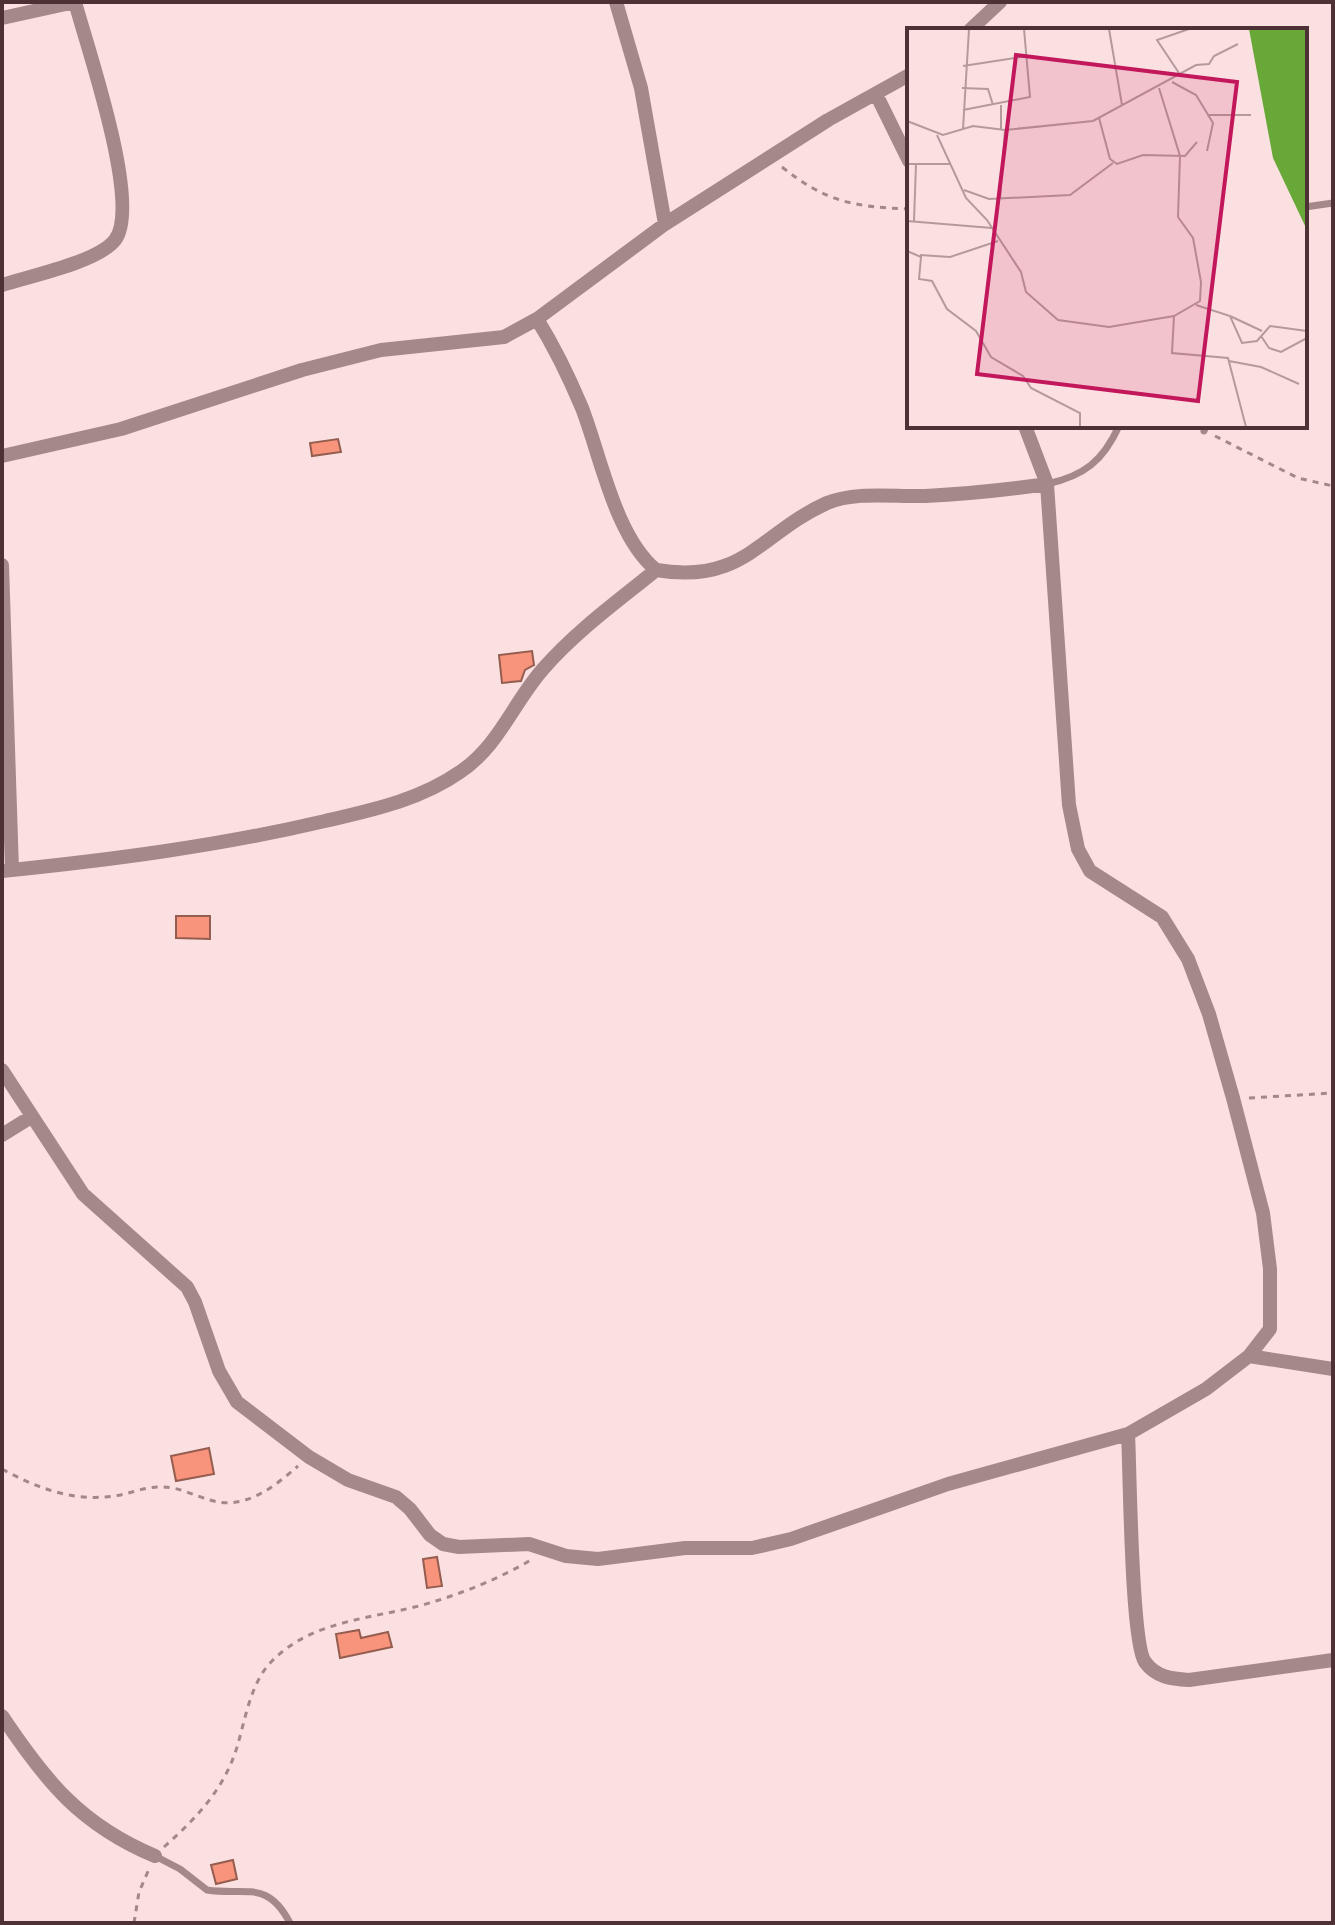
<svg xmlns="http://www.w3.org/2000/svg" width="1335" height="1925" viewBox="0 0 1335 1925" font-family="Figtree,sans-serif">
<rect width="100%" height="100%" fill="#fbe0e1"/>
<path fill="#f8947c" stroke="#945d4f" stroke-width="2" d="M 338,439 L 341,452 L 312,456 L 310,443 Z
M 532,651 L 534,665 L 525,670 L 521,681 L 502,683 L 499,655 Z
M 176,916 L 210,916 L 210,939 L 176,938 Z
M 209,1448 L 214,1474 L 176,1481 L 171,1456 Z
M 437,1557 L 442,1586 L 427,1588 L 423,1559 Z
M 359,1630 L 361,1638 L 388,1632 L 392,1647 L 340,1658 L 336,1634 Z
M 233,1860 L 237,1879 L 216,1884 L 211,1865 Z"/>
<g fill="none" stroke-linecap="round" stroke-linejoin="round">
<path stroke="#a28889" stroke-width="3" stroke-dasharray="6 6" stroke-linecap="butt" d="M 782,167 C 826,202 854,207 909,209
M 1215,436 L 1298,478 L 1333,486
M 1249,1098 L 1333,1093
M 2,1469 C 37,1488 73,1502 114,1496 C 130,1494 146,1486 163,1487 C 179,1487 195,1496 210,1500 C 244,1511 274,1487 298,1466
M 164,1847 C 193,1821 220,1794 234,1756 C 245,1726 248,1685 272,1661 C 315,1617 381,1619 436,1601 C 468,1591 502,1577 531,1560
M 134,1923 L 139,1892 L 149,1869"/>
<path stroke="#a5898a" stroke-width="7" d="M 1305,207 L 1333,203
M 1204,431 L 1206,426
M 1047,484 C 1084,476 1103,461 1119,426
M 155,1856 L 180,1869 L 207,1890 C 246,1896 267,1879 290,1923"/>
<path stroke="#a5898a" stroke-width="14" d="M 616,2 L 641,88 L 665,224
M 2,18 L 75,2
M 970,30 L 1000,2
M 876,94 L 909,161
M 2,285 C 30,276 98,262 115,240 C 142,205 87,47 75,2
M 537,319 C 555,348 569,377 582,408 C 601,457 615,536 656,570 C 744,585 760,533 827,503 C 856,491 894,497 925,496 C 966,494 1006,490 1047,484
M 2,456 L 121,429 L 302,370 L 381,350 L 504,337 L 537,319 L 665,224 L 828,120 L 909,75
M 2,565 L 12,870
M 2,871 C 110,860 219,846 325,821 C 372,810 420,800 460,772 C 499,746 513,703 543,669 C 576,631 618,601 656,570
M 2,1070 L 83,1194 L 187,1287 L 195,1302 L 219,1371 L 237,1402 L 309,1457 L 348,1480 L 396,1497 L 410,1509 L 430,1535 L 443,1544 L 459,1547 L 529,1544 L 566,1556 L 598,1559 L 685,1548 L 752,1548 L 791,1539 L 948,1484 L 1128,1434 L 1206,1389 L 1249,1356 L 1270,1329 L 1270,1269 L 1263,1213 L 1233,1098 L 1209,1014 L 1188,959 L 1162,917 L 1090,871 L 1078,849 L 1069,805 L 1047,484 L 1025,426
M 2,1135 L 31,1117
M 1249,1356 L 1333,1369
M 1128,1434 C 1130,1469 1131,1643 1145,1662 C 1156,1677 1171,1679 1189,1680 L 1333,1660
M 2,1716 C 46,1782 81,1825 155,1856"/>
</g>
<g transform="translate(907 28)">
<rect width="400" height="400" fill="#fbe0e1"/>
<path d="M 342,1 L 400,1 L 400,202 L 366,130 Z" fill="#68a839"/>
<path fill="none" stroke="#b59a9c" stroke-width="2" d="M 202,1 L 215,77M 56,38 L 121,28M 274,48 L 250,12 L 282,1M 265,54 L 289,67 L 306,95 L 300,123M 55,60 L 81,61 L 86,77M 94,77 L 94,102M 56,82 L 123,69 L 117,1M 302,87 L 344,87M 192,90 L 203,131 L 210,136 L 236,127 L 278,128 L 290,114M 0,93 L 36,107 L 66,98 L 98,102 L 186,93 L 289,37 L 302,36 L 307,28 L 331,16M 56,101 L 62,1M 30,107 L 59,170 L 80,192 L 114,244 L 119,264 L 151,292 L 202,299 L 267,288 L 293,273 L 294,254 L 286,210 L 271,189 L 273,128 L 252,60M 0,136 L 44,136M 57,162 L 82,171 L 163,167 L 206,135M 93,171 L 98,102M 0,193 L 85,200M 7,193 L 9,136M 0,223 L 14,229 L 12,251 L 25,253 L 40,281 L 69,303 L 84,329 L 116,348 L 124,360 L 173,385 L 173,399M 13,227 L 43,229 L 91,213M 289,277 L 323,288 L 335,315 L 350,313 L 363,298 L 400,303M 267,288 L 265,325 L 321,330 L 339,399M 323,288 L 355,303M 354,308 L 362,320 L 374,324 L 400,310M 322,333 L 354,339 L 392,356"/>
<path fill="#c2185b" fill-opacity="0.15" stroke="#c2185b" stroke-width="4" d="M 109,27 L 330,54 L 291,373 L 70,346 Z"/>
<rect width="400" height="400" fill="none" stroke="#4c3234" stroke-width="4"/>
</g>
<rect width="1335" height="1925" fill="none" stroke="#4c3234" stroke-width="8"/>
</svg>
